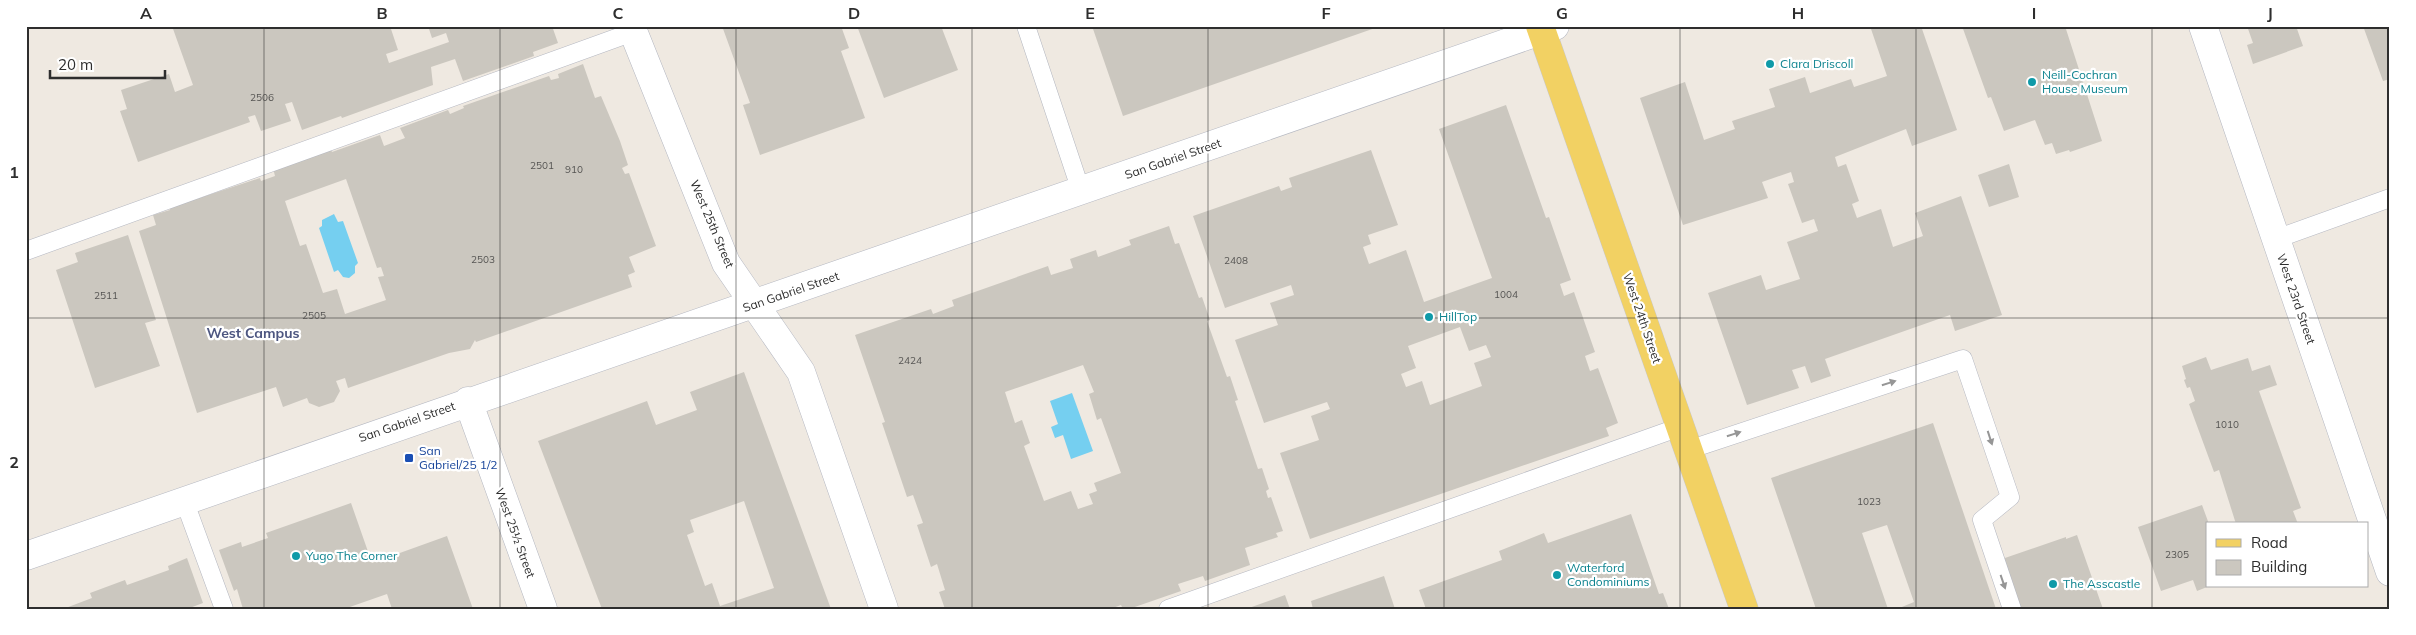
<svg xmlns="http://www.w3.org/2000/svg" width="2416" height="635" viewBox="0 0 2416 635" font-family="Mulish,sans-serif">
<rect width="100%" height="100%" fill="#efe9e1"/>
<path fill="#75cff0" d="M 334,214 L 338,222 L 343,221 L 358,263 L 355,266 L 355,273 L 349,278 L 343,277 L 338,270 L 334,272 L 319,228 L 322,226 L 322,220 Z
M 1072,393 L 1093,451 L 1071,459 L 1063,435 L 1055,438 L 1051,427 L 1058,424 L 1050,401 Z"/>
<path fill="#cbc7bf" fill-rule="evenodd" d="M 172,26 L 390,26 L 398,50 L 386,54 L 389,63 L 449,42 L 446,33 L 432,38 L 428,26 L 552,26 L 558,43 L 533,52 L 534,56 L 463,81 L 455,59 L 431,67 L 433,85 L 342,118 L 341,116 L 302,130 L 292,102 L 285,104 L 291,121 L 261,131 L 255,115 L 248,117 L 250,122 L 138,162 L 120,111 L 127,109 L 121,90 L 169,74 L 175,92 L 193,85 Z
M 722,26 L 841,26 L 849,48 L 841,51 L 865,118 L 760,155 L 743,105 L 750,103 Z
M 857,26 L 941,26 L 958,70 L 884,98 Z
M 1092,26 L 1378,26 L 1378,27 L 1123,116 Z
M 1870,26 L 1921,26 L 1957,130 L 1912,146 L 1906,129 L 1835,157 L 1838,167 L 1846,164 L 1859,201 L 1852,204 L 1857,218 L 1881,209 L 1893,247 L 1923,236 L 1915,213 L 1961,196 L 2002,315 L 1955,331 L 1950,315 L 1825,359 L 1831,376 L 1811,383 L 1805,366 L 1792,370 L 1799,388 L 1747,405 L 1708,293 L 1761,275 L 1766,290 L 1800,279 L 1787,242 L 1818,231 L 1814,219 L 1802,223 L 1788,184 L 1794,182 L 1791,172 L 1762,182 L 1768,198 L 1683,225 L 1640,98 L 1685,82 L 1704,140 L 1735,129 L 1732,121 L 1775,107 L 1769,89 L 1805,77 L 1810,93 L 1851,79 L 1854,87 L 1887,76 Z
M 1962,26 L 2065,26 L 2102,141 L 2070,152 L 2069,150 L 2056,154 L 2052,143 L 2045,145 L 2035,120 L 2004,131 L 1991,97 L 1988,98 Z
M 2247,26 L 2296,26 L 2303,46 L 2253,64 L 2247,45 L 2253,43 Z
M 2363,26 L 2390,26 L 2390,79 L 2383,81 Z
M 583,64 L 595,98 L 601,96 L 620,141 L 628,165 L 622,168 L 625,174 L 629,173 L 656,246 L 629,257 L 635,272 L 628,275 L 632,287 L 476,342 L 475,340 L 470,349 L 449,353 L 348,388 L 345,378 L 336,381 L 340,391 L 334,402 L 319,407 L 309,403 L 307,398 L 283,407 L 276,387 L 197,413 L 139,231 L 156,225 L 153,215 L 170,210 L 169,208 L 260,178 L 261,181 L 275,176 L 273,168 L 330,147 L 332,152 L 380,135 L 384,146 L 405,138 L 400,128 L 448,110 L 450,114 L 464,108 L 463,106 L 549,76 L 551,80 L 559,78 L 558,74 ZM 346,179 L 377,268 L 381,267 L 384,276 L 378,277 L 386,300 L 345,314 L 337,289 L 323,293 L 306,244 L 300,246 L 285,201 Z
M 1506,105 L 1546,218 L 1549,217 L 1571,280 L 1560,284 L 1564,296 L 1574,292 L 1595,352 L 1585,356 L 1590,371 L 1598,368 L 1618,423 L 1606,428 L 1609,436 L 1310,539 L 1280,453 L 1319,440 L 1311,416 L 1330,409 L 1327,402 L 1264,423 L 1235,340 L 1278,325 L 1270,303 L 1294,295 L 1291,285 L 1225,308 L 1193,216 L 1279,186 L 1281,191 L 1292,187 L 1289,178 L 1371,150 L 1398,225 L 1368,235 L 1371,244 L 1363,247 L 1369,264 L 1406,250 L 1424,302 L 1492,278 L 1439,129 ZM 1460,327 L 1469,351 L 1486,345 L 1491,357 L 1474,363 L 1482,386 L 1430,405 L 1422,381 L 1406,387 L 1401,374 L 1416,368 L 1408,346 Z
M 2009,164 L 2019,197 L 1989,207 L 1978,175 Z
M 1169,226 L 1175,244 L 1179,243 L 1199,298 L 1202,297 L 1210,320 L 1207,321 L 1227,377 L 1230,376 L 1238,400 L 1235,401 L 1258,469 L 1262,468 L 1269,489 L 1266,491 L 1268,498 L 1271,497 L 1283,531 L 1276,533 L 1278,537 L 1245,548 L 1250,565 L 1205,581 L 1203,576 L 1178,584 L 1181,591 L 1129,609 L 1123,609 L 1121,605 L 1110,609 L 945,609 L 939,592 L 945,590 L 937,564 L 931,567 L 917,525 L 923,523 L 913,495 L 907,497 L 882,423 L 885,422 L 855,335 L 931,309 L 933,314 L 954,306 L 952,300 L 1048,266 L 1051,275 L 1073,268 L 1070,259 L 1096,250 L 1098,257 L 1131,245 L 1129,240 ZM 1083,365 L 1094,392 L 1089,394 L 1097,420 L 1101,418 L 1121,473 L 1094,483 L 1097,491 L 1089,494 L 1093,504 L 1078,509 L 1071,491 L 1044,501 L 1024,446 L 1030,443 L 1022,420 L 1015,423 L 1005,392 Z
M 128,235 L 156,320 L 145,323 L 160,366 L 95,388 L 56,270 L 78,262 L 75,253 Z
M 2206,357 L 2211,370 L 2248,358 L 2252,371 L 2270,365 L 2277,385 L 2259,391 L 2301,508 L 2293,511 L 2298,524 L 2236,524 L 2219,470 L 2214,472 L 2189,404 L 2195,401 L 2190,387 L 2187,388 L 2184,380 L 2186,379 L 2182,366 Z
M 744,372 L 831,609 L 602,609 L 538,441 L 647,401 L 656,425 L 697,410 L 690,392 ZM 744,501 L 774,588 L 720,606 L 712,583 L 705,586 L 687,535 L 694,532 L 690,520 Z
M 1933,423 L 1996,609 L 1897,609 L 1914,602 L 1887,525 L 1862,533 L 1888,609 L 1816,609 L 1771,478 Z
M 351,503 L 372,563 L 447,536 L 473,609 L 392,609 L 387,594 L 344,609 L 243,609 L 237,589 L 234,591 L 219,550 L 241,542 L 242,547 L 268,538 L 266,533 Z
M 2202,505 L 2209,524 L 2207,587 L 2197,591 L 2193,580 L 2161,591 L 2138,527 Z
M 1631,514 L 1659,594 L 1663,593 L 1669,609 L 1426,609 L 1419,590 L 1502,560 L 1499,551 L 1544,533 L 1548,543 Z
M 2077,535 L 2103,609 L 2020,609 L 2002,559 L 2066,537 L 2066,539 Z
M 187,558 L 203,603 L 187,609 L 63,609 L 92,598 L 90,593 L 125,580 L 127,585 L 169,570 L 168,566 Z
M 1384,576 L 1395,609 L 1313,609 L 1311,601 Z
M 1285,595 L 1290,609 L 1246,609 Z"/>
<g fill="none" stroke-linecap="round" stroke-linejoin="round">
<defs>
<path id="service" d="M 1026,26 L 1081,191
M 2276,239 L 2390,198
M 26,251 L 633,32
M 1688,450 L 1963,359 L 2010,497 L 1982,520 L 2012,609
M 184,500 L 224,609
M 1168,609 L 1680,427"/>
<path id="minor" d="M 631,26 L 726,263 L 801,372 L 884,609
M 2203,26 L 2390,572
M 468,401 L 543,609
M 26,556 C 534,375 1046,205 1555,26"/>
<path id="primary" d="M 1540,26 L 1744,609"/>
</defs>
<use href="#service" stroke="#b4b7c1" stroke-width="19"/>
<use href="#minor" stroke="#b4b7c1" stroke-width="29"/>
<use href="#primary" stroke="#c9c9c9" stroke-width="29"/>
<use href="#service" stroke="#fff" stroke-width="18"/>
<use href="#minor" stroke="#fff" stroke-width="28"/>
<use href="#primary" stroke="#f2d163" stroke-width="28"/>
</g>
<defs><path id="oneway-solid" d="M-6-.8H1V-3.2L6.5 0L1 3.2V.8H-6Z" transform="scale(1.25)"/></defs>
<g fill="#969696">
<use href="#oneway-solid" transform="translate(1889 383) rotate(-18)"/>
<use href="#oneway-solid" transform="translate(1734 434) rotate(-18)"/>
<use href="#oneway-solid" transform="translate(1990 438) rotate(72)"/>
<use href="#oneway-solid" transform="translate(2003 582) rotate(71)"/>
</g>
<path fill="none" stroke="#2e2e2e" stroke-width="1" stroke-opacity="0.55" d="M 264,26 L 264,609M 500,26 L 500,609M 736,26 L 736,609M 972,26 L 972,609M 1208,26 L 1208,609M 1444,26 L 1444,609M 1680,26 L 1680,609M 1916,26 L 1916,609M 2152,26 L 2152,609M 26,318 L 2390,318"/>
<g fill="#0f9aa8" stroke="#fff" stroke-width="2">
<circle cx="1770" cy="64" r="5"/>
<circle cx="2032" cy="82" r="5"/>
<circle cx="1429" cy="317" r="5"/>
<circle cx="296" cy="556" r="5"/>
<circle cx="1557" cy="575" r="5"/>
<circle cx="2053" cy="584" r="5"/>
</g>
<rect fill="#1a4fb4" stroke="#fff" stroke-width="2" x="404" y="453" width="10" height="10" rx="2.5"/>
<g text-anchor="middle" stroke-width="4.5" stroke-linejoin="round" paint-order="stroke">
<g font-size="10" fill="#555452">
<text x="262" y="101">2506</text>
<text x="542" y="169">2501</text>
<text x="574" y="173">910</text>
<text x="483" y="263">2503</text>
<text x="1236" y="264">2408</text>
<text x="1506" y="298">1004</text>
<text x="106" y="299">2511</text>
<text x="314" y="319">2505</text>
<text x="910" y="364">2424</text>
<text x="2227" y="428">1010</text>
<text x="1869" y="505">1023</text>
<text x="2177" y="558">2305</text>
</g>
<g font-size="12" fill="#0d838f" stroke="#fff" text-anchor="start">
<text x="1780" y="68">Clara Driscoll</text>
<text x="2042" y="79">Neill-Cochran<tspan x="2042" dy="14">House Museum</tspan></text>
<text x="1439" y="321">HillTop</text>
<text x="306" y="560">Yugo The Corner</text>
<text x="1567" y="572">Waterford<tspan x="1567" dy="14">Condominiums</tspan></text>
<text x="2063" y="588">The Asscastle</text>
</g>
<g font-size="12" fill="#2e2e2e" stroke="#fff">
<text transform="translate(1173 159) rotate(-19)" y="4">San Gabriel Street</text>
<text transform="translate(712 224) rotate(67)" y="4">West 25th Street</text>
<text transform="translate(791 292) rotate(-19)" y="4">San Gabriel Street</text>
<text transform="translate(2296 299) rotate(71)" y="4">West 23rd Street</text>
<text transform="translate(1642 318) rotate(71)" y="4">West 24th Street</text>
<text transform="translate(407 422) rotate(-19)" y="4">San Gabriel Street</text>
<text transform="translate(515 533) rotate(70)" y="4">West 25½ Street</text>
</g>
<g font-size="12" fill="#164399" stroke="#fff" text-anchor="start">
<text x="419" y="455">San<tspan x="419" dy="14">Gabriel/25 1/2</tspan></text>
</g>
<g font-size="14" font-weight="bold" fill="#4d5680" stroke="#fff">
<text x="253" y="338">West Campus</text>
</g>
</g>
<rect width="2416" height="635" fill="none" stroke="#ffffff" stroke-width="55"/>
<rect x="2206" y="522" width="162" height="65" fill="#ffffff" stroke="#ababab"/>
<rect x="2216" y="539" width="25" height="8" fill="#f2d163" stroke="#ababab"/>
<text x="2251" y="548" font-size="15" fill="#2e2e2e">Road</text>
<rect x="2216" y="560" width="25" height="15" fill="#cbc7bf" stroke="#ababab"/>
<text x="2251" y="572" font-size="15" fill="#2e2e2e">Building</text>
<path d="M50 70v8h115v-8" fill="none" stroke="#2e2e2e" stroke-width="2.5"/>
<text x="58" y="70" font-size="15" fill="#2e2e2e" stroke="#ffffff" stroke-width="4" paint-order="stroke">20 m</text>
<rect x="28" y="28" width="2360" height="580" fill="none" stroke="#2e2e2e" stroke-width="2"/>
<g font-size="16" text-anchor="middle" font-weight="bold" fill="#2e2e2e">
<text x="146" y="19">A</text>
<text x="382" y="19">B</text>
<text x="618" y="19">C</text>
<text x="854" y="19">D</text>
<text x="1090" y="19">E</text>
<text x="1326" y="19">F</text>
<text x="1562" y="19">G</text>
<text x="1798" y="19">H</text>
<text x="2034" y="19">I</text>
<text x="2270" y="19">J</text>
<text x="14" y="178">1</text>
<text x="14" y="468">2</text>
</g>
</svg>
